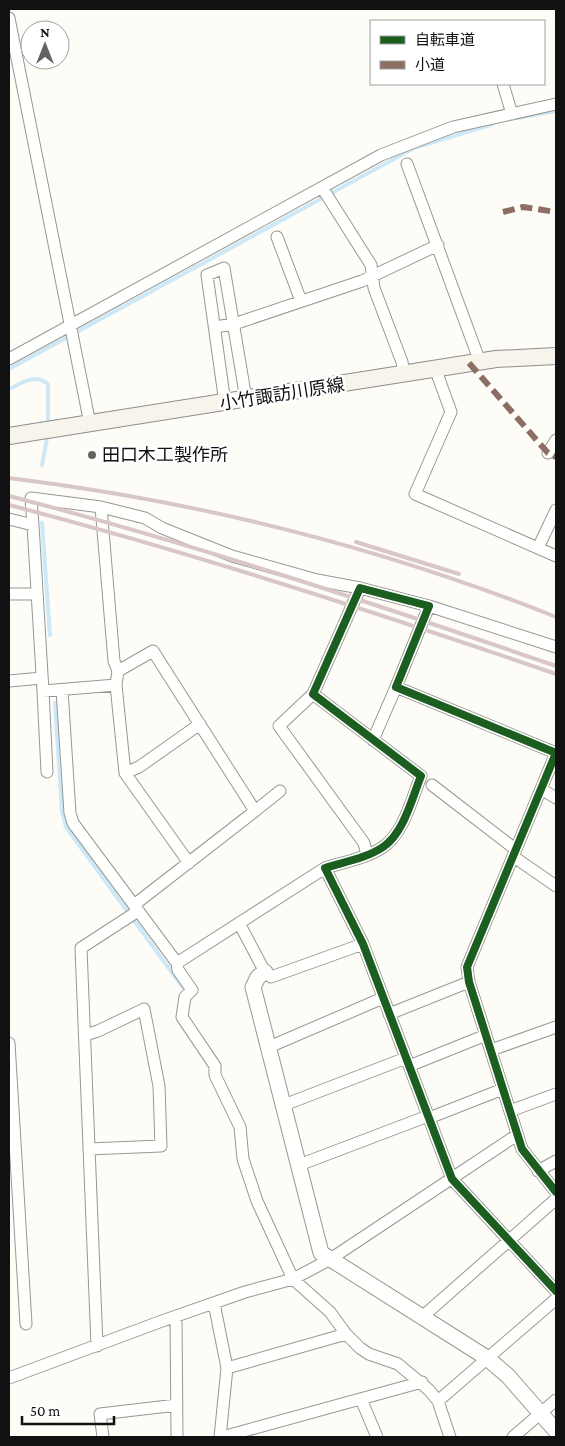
<svg xmlns="http://www.w3.org/2000/svg" width="565" height="1446" viewBox="0 0 565 1446" font-family="'Crimson Pro','Noto Sans JP',serif">
<rect width="100%" height="100%" fill="#fdfcf7"/>
<g fill="none" stroke-linecap="round" stroke-linejoin="round">
<path stroke="#cde8f7" stroke-width="4" d="M 517,118 L 556,111
M 9,369 L 414,148 L 493,124
M 9,389 C 22,383 34,373 48,384 L 48,426
M 42,465 L 48,433
M 42,523 L 50,635
M 55,703 L 62,811 L 66,827 L 184,989"/>
<defs>
<path id="minor" d="M 9,18 L 90,424
M 503,84 L 512,114
M 407,164 L 480,362
M 323,189 L 371,265 L 374,288 L 402,362 L 404,374
M 277,237 L 301,301
M 215,327 L 234,324 L 362,281 L 438,245
M 9,359 L 381,155 L 453,127 L 556,104
M 435,368 L 451,412 L 415,494 L 556,556
M 225,403 L 207,275 L 224,268 L 246,399
M 548,453 L 556,440
M 101,507 L 114,661 L 118,671
M 9,519 L 33,525 L 43,691 L 116,685
M 33,525 L 31,498 L 101,507 L 145,518 L 162,528 L 232,556 L 317,580 L 360,588
M 538,548 L 556,510
M 9,594 L 36,594
M 429,606 L 556,647
M 9,681 L 42,678
M 62,690 L 70,813 L 73,823 L 177,963 L 178,970 L 192,990 L 185,997 L 182,1017 L 215,1066 L 215,1075 L 240,1127 L 243,1159 L 257,1201 L 293,1279 L 330,1312 L 346,1334 L 360,1348 L 369,1354 L 398,1364 L 429,1390 L 438,1401 L 450,1437
M 43,691 L 47,772
M 313,694 L 279,726 L 364,843 L 367,855
M 373,740 L 396,687
M 125,773 L 139,767 L 200,724
M 432,785 L 515,849
M 541,789 L 556,798
M 255,811 L 280,791
M 514,857 L 556,886
M 134,905 L 255,811 L 153,651 L 118,671 L 116,685 L 125,773 L 189,863
M 239,923 L 265,972 L 271,977 L 363,944
M 177,963 L 325,868
M 389,1014 L 469,982
M 85,1035 L 98,1031 L 144,1009 L 159,1086 L 161,1146 L 89,1149
M 9,1043 L 26,1324
M 269,1047 L 383,998
M 491,1050 L 556,1027
M 409,1066 L 486,1035
M 284,1105 L 406,1058
M 510,1111 L 556,1094
M 429,1118 L 503,1089
M 299,1165 L 428,1116
M 538,1171 L 556,1161
M 556,1192 L 522,1149 L 469,982 L 467,967 L 556,753 L 396,687 L 429,606 L 360,588 L 313,694 L 421,776 C 412,798 404,833 383,847 C 367,858 344,862 325,868 L 363,944 L 452,1179 L 556,1291
M 214,1303 L 227,1368 L 220,1437
M 176,1317 L 177,1437
M 421,1318 L 556,1199
M 97,1346 L 81,948 L 138,911
M 227,1368 L 346,1334
M 9,1378 L 162,1321 L 245,1292 L 293,1279 L 329,1260 L 517,1135
M 361,1399 L 377,1437
M 438,1401 L 556,1299
M 103,1437 L 100,1414 L 177,1405
M 222,1437 L 422,1382
M 513,1437 L 556,1400"/>
<path id="tertiary" d="M 265,972 L 258,977 L 253,987 L 321,1253 L 487,1358 L 508,1376 L 556,1431"/>
<path id="secondary" d="M 9,436 L 496,359 L 556,356"/>
</defs>
<use href="#minor" stroke="#979795" stroke-width="13"/>
<use href="#tertiary" stroke="#979795" stroke-width="17"/>
<use href="#secondary" stroke="#8e8d8b" stroke-width="18"/>
<use href="#minor" stroke="#fffffe" stroke-width="11"/>
<use href="#tertiary" stroke="#fffffe" stroke-width="15"/>
<use href="#secondary" stroke="#f6f4eb" stroke-width="16"/>
<path stroke="#d9c6c7" stroke-width="4" d="M 9,478 C 196,501 381,547 556,617
M 9,496 C 194,544 376,604 556,666
M 9,505 C 194,553 376,612 556,674
M 356,542 L 459,574"/>
<path stroke="#8d6e63" stroke-width="6" stroke-dasharray="12 6" stroke-linecap="butt" d="M 503,212 L 523,207 L 556,212
M 469,363 L 548,453 L 556,457"/>
<defs>
<path id="cycleway" d="M 556,1192 L 522,1149 L 469,982 L 467,967 L 556,753 L 396,687 L 429,606 L 360,588 L 313,694 L 421,776 C 412,798 404,833 383,847 C 367,858 344,862 325,868 L 363,944 L 452,1179 L 556,1291"/>
</defs>
<use href="#cycleway" stroke="#fff" stroke-width="11"/>
<use href="#cycleway" stroke="#1b5e20" stroke-width="8"/>
</g>
<circle fill="#646362" stroke="#fff" stroke-width="2" cx="92" cy="455" r="5"/>
<g text-anchor="middle" stroke-width="5" stroke-linejoin="round" paint-order="stroke">
<g font-size="18" fill="#111" stroke="#fff">
<text transform="translate(282 394) rotate(-9)" y="6">小竹諏訪川原線</text>
</g>
<g font-size="18" fill="#111" stroke="#fff" text-anchor="start">
<text x="102" y="461">田口木工製作所</text>
</g>
</g>
<rect width="565" height="1446" fill="none" stroke="#111111" stroke-width="20"/>
<rect x="370" y="20" width="175" height="65" fill="#ffffff" stroke="#a0a0a0"/>
<rect x="380" y="36" width="25" height="8" fill="#1b5e20" stroke="#a0a0a0"/>
<text x="415" y="45" font-size="15" fill="#111111">自転車道</text>
<rect x="380" y="61" width="25" height="8" fill="#8d6e63" stroke="#a0a0a0"/>
<text x="415" y="70" font-size="15" fill="#111111">小道</text>
<g transform="translate(45 45)"><circle r="24" fill="#ffffff" stroke="#a0a0a0"/>
<path d="M0-4L9 19L0 12L-9 19Z" fill="#646362"/>
<text y="-8" font-size="14" font-weight="bold" text-anchor="middle" fill="#111111">N</text>
</g>
<path d="M22 1416v8h92v-8" fill="none" stroke="#111111" stroke-width="2.5"/>
<text x="30" y="1416" font-size="15" fill="#111111" stroke="#ffffff" stroke-width="4" paint-order="stroke">50 m</text>
</svg>
